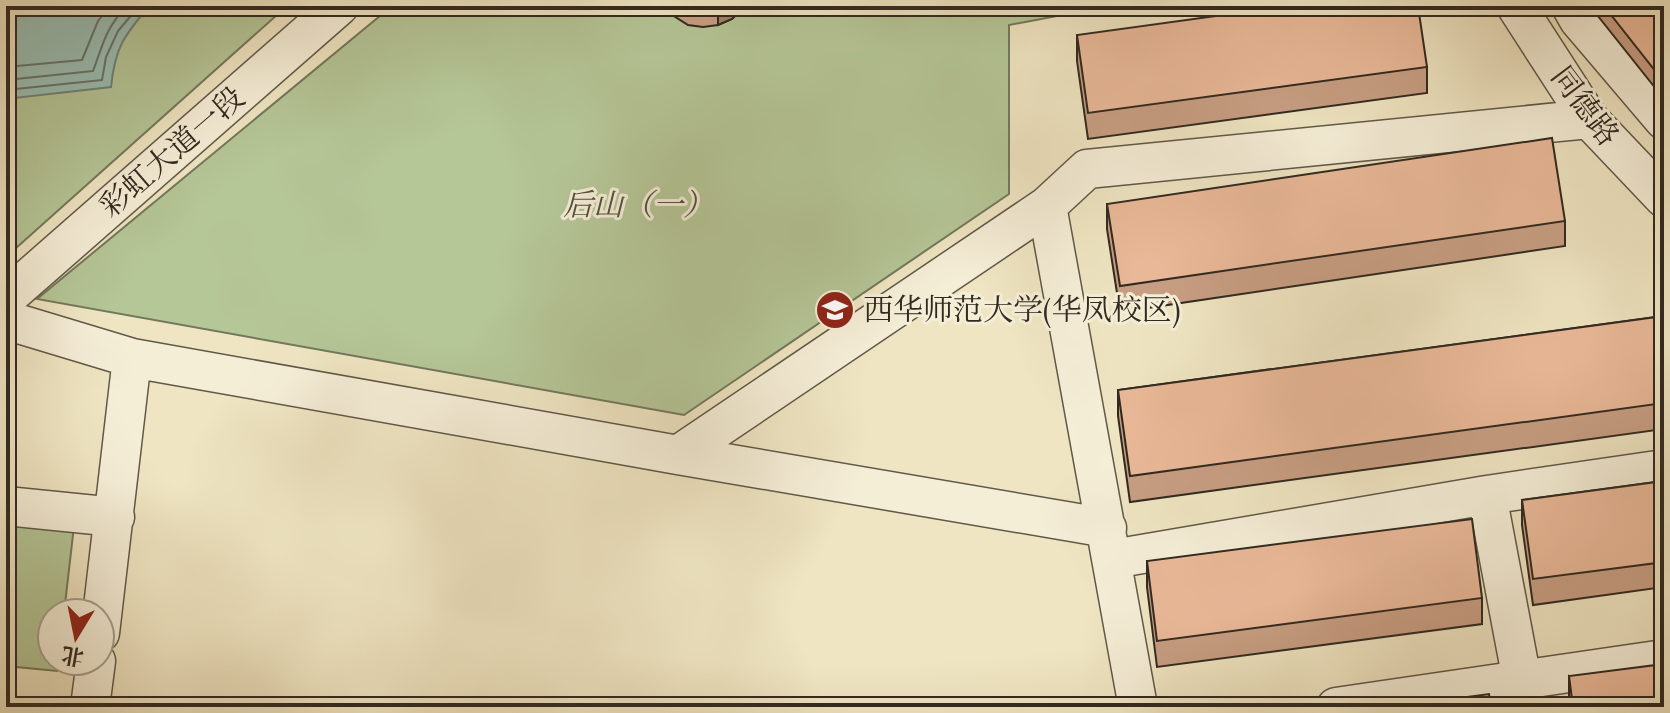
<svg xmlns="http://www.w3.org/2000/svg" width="1670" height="713" viewBox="0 0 1670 713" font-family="Vollkorn,'Noto Serif SC',serif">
<rect width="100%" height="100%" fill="#efe5c2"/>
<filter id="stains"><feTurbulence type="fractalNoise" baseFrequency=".0025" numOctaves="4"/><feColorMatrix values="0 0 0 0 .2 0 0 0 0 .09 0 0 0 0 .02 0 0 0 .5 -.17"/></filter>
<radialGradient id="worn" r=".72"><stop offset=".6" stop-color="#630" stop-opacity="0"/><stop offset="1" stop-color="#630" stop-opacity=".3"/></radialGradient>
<path fill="#b5c697" stroke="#73785c" stroke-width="2" d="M 6,6 L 287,6 L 6,257 Z
M 392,6 L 1110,6 L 1009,25 L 1009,194 L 684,415 L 37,299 Z
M 6,519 L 74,526 L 64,613 L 52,613 L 52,661 L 58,661 L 57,671 L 6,666 Z"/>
<path fill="#9abfb5" stroke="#708379" stroke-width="2" d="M 6,6 L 149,6 C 124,36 115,47 111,87 L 6,99 Z"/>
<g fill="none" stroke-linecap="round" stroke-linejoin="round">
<path stroke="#66746a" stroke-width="2" d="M 6,67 L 82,60 L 98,21 L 110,6
M 6,80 L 93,71 C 104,42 104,32 126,6
M 6,90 L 102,80 L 106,57 L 118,31 L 139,6"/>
<defs>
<path id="street" d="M 1516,6 L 1589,119 L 1664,198
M 1571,6 L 1579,20 L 1664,120
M 6,298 L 339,6
M 6,320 L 132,358 L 678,455 L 1107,528
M 678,455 L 1047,206
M 1487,495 L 1527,707
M 6,506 L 115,517
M 1113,559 L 1487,495 L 1664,469
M 100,633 L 132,358
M 90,707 L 96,661
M 1138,707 L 1047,206 L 1087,169 L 1589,119
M 1336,707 L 1664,659"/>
</defs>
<use href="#street" stroke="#605848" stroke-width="41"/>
<use href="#street" stroke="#f5eed7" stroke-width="38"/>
</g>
<path fill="#c89e83" stroke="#312920" stroke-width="2" d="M 662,6 L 745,6 L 732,19 L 718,25 L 703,27 L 688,25 L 663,9 Z
M 1590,6 L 1664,6 L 1664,99 Z
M 1077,35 L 1427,67 L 1427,93 L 1088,139 L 1077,61 Z
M 1107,204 L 1565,221 L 1565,246 L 1120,312 L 1107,229 Z
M 1664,316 L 1664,429 L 1130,502 L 1118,416 L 1118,390 Z
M 1664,481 L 1664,587 L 1533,605 L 1522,525 L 1522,500 Z
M 1147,561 L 1482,598 L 1482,624 L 1157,667 L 1147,587 Z
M 1569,676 L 1664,707 L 1569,707 Z"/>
<path fill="#a3816a" stroke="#312920" stroke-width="2" d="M 732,6 L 745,6 L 732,19 L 718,25 L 718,13 Z"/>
<path fill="#e9b898" stroke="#312920" stroke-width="2" d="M 679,6 L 732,6 L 718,13 L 703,15 L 688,12 Z
M 1289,6 L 1418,6 L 1427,67 L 1088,113 L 1077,35 Z
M 1604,6 L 1664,6 L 1664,82 Z
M 1552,138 L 1565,221 L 1120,286 L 1107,204 Z
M 1664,316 L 1664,403 L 1130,476 L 1118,390 Z
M 1664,481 L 1664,562 L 1533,579 L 1522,500 Z
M 1472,519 L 1482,598 L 1157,641 L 1147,561 Z
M 1664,664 L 1664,707 L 1573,707 L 1569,676 Z
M 1489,694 L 1491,707 L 1392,707 Z"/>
<defs>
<symbol id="university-disc" viewBox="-11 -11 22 22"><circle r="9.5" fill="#8f2418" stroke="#f5eed7"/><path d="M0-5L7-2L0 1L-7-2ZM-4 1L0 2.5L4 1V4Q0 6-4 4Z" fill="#fff"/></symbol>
</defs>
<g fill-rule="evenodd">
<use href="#university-disc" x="813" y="288" width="44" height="44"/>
</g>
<g text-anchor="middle" stroke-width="6" stroke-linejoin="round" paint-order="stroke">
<g font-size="30" fill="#312920" stroke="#f5eed7">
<text transform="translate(1585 106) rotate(53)" y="10">同德路</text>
<text transform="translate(172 152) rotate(-41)" y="10">彩虹大道一段</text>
</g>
<g font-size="30" font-style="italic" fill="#52503e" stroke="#f5eed7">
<text x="638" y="215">后山（一）</text>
</g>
<g font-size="30" fill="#312920" stroke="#f5eed7" text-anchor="start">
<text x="863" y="320">西华师范大学(华凤校区)</text>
</g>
</g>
<rect width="1670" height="713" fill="none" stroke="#efe5c2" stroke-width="32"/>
<rect x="8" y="8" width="1654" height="697" fill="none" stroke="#312920" stroke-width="4"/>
<rect x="16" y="16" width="1638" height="681" fill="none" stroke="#312920" stroke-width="2"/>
<g transform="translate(76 637) rotate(190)"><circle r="38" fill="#f5eed7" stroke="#a79f8e" stroke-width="2"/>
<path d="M0-6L14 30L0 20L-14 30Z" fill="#8f2418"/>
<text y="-12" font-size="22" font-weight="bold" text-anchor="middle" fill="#312920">北</text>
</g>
<rect width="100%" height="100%" filter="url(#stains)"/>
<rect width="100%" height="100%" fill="url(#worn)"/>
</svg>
